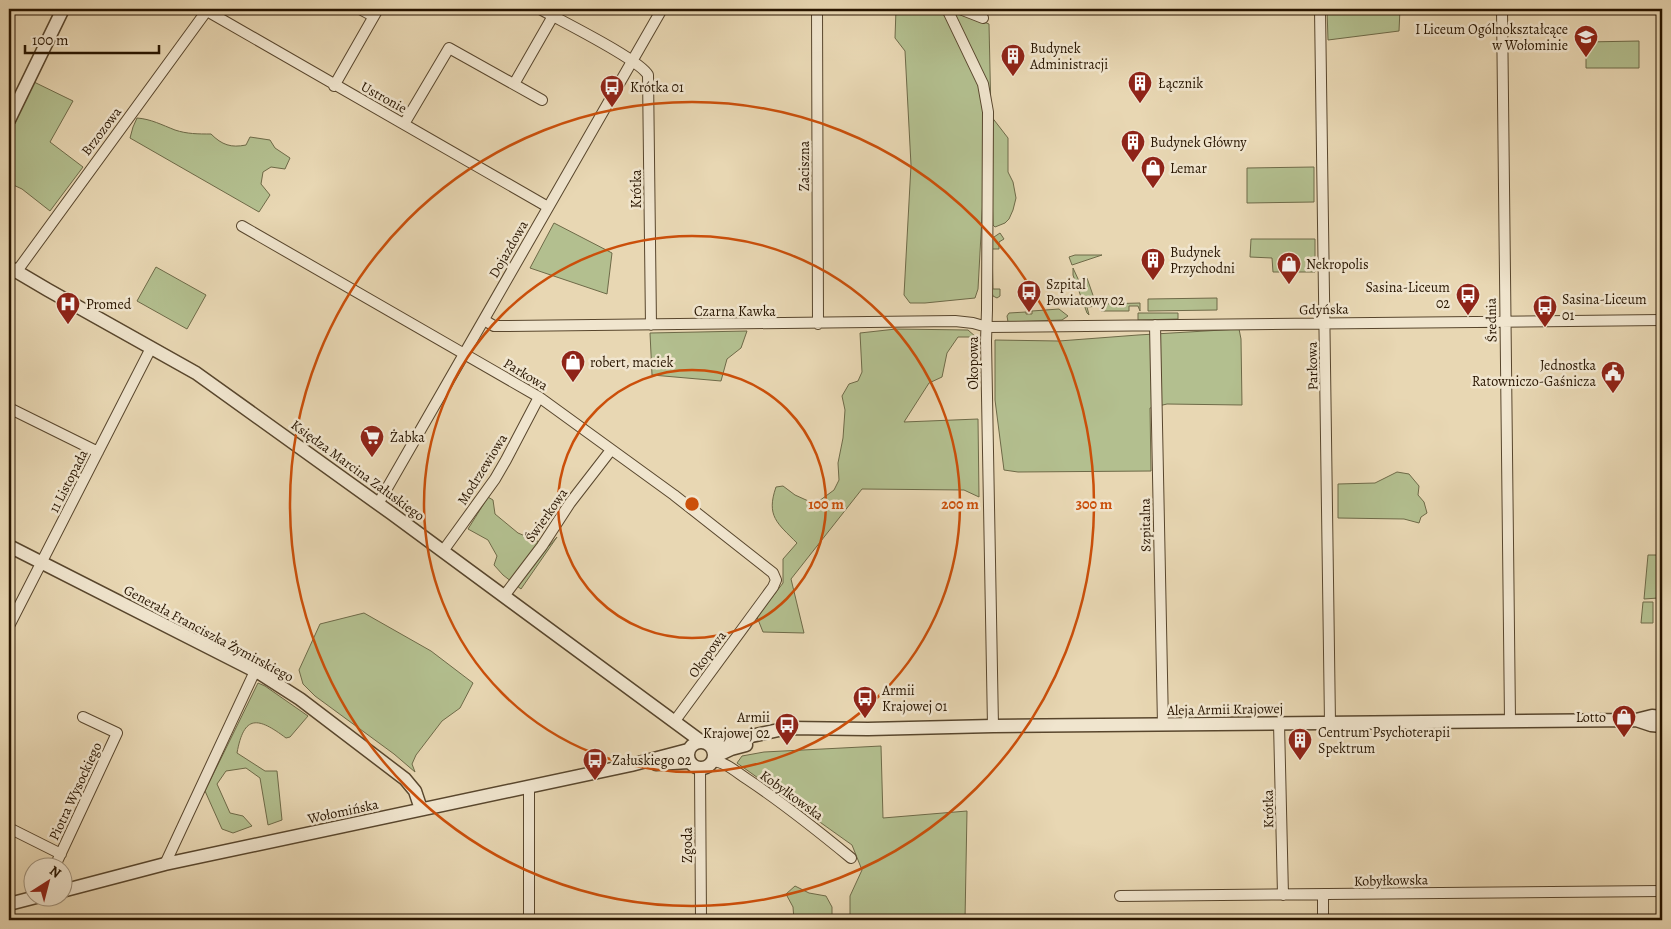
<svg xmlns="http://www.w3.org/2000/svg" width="1671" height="929" viewBox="0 0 1671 929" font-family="Alegreya,serif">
<rect width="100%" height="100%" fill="#e8d7b3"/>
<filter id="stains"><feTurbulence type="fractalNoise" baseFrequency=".004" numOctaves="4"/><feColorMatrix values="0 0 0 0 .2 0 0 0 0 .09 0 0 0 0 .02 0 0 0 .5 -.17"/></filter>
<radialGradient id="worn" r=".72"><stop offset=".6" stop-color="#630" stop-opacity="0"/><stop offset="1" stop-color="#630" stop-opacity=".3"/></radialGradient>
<path fill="#b3bf8f" stroke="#6e6a48" d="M 896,9 L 950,9 L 989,24 L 991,116 L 1008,138 L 1008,172 L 1013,182 L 1016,198 L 1013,210 L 1009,219 L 1005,223 L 995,227 L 993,225 L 992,193 L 983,198 L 978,289 L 975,298 L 925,303 L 910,303 L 904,295 L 911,165 L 905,51 L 895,38 Z
M 1327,9 L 1400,9 L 1399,31 L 1328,40 Z
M 1639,41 L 1639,68 L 1586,68 L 1586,42 Z
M 34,82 L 73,101 L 50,142 L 83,167 L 50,211 L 22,189 L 9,183 L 9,136 Z
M 137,118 C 151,119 162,125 175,130 C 187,134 198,134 211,134 C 222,145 231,148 246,145 L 250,137 L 270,140 L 275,148 L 290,158 L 285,169 L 271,167 L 263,172 L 261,184 L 270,195 L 259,212 L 130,138 L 133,127 Z
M 1314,167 L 1314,202 L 1247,203 L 1247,168 Z
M 554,223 L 612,253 L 607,294 L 530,268 Z
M 1000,233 L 1004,239 L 999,242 L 999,249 L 992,249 L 993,289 L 1000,289 L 1000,296 L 997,298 L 993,296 L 992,292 L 991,241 L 994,237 Z
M 1251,239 L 1315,239 L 1315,272 L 1273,272 L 1272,258 L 1250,257 Z
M 1075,255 L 1102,255 L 1072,265 L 1069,257 Z
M 156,267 L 206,295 L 187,329 L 137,301 Z
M 1073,268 L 1079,281 L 1087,278 L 1096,304 L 1098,304 L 1098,306 L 1087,307 L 1089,315 L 1087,313 L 1073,275 Z
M 1217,298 L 1217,310 L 1148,311 L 1148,299 Z
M 1140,303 L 1140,311 L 1138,306 L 1129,306 L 1129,311 L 1101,311 L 1101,304 Z
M 1059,309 L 1068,316 L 1062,320 L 1008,322 L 1007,316 L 1009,313 L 1026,312 L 1026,314 L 1032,314 L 1032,311 Z
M 1138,313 L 1178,313 L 1178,319 L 1138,320 Z
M 896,329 L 968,330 L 976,337 L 958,337 L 947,353 L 942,377 L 929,383 L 904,422 L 978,419 L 979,497 L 964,490 L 862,489 L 791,579 L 804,633 L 763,632 L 757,617 L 783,583 L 783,559 L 797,543 C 777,523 766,516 776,487 L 783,486 L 795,495 L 815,504 L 834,490 L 839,480 L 838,463 L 843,438 L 845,410 L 842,396 L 849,384 L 858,381 L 862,372 L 860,333 Z
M 1239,329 L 1241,339 L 1242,405 L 1167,404 L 1150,408 L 1151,471 L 1018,472 L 1004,470 L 995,400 L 995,340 L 1059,341 L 1138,335 Z
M 747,331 L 741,348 L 727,359 L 721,381 L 652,375 L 650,333 Z
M 1397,472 L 1409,474 L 1419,486 L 1418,495 L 1424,502 L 1427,513 L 1421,517 L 1419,523 L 1404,519 L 1338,518 L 1338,484 L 1375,483 Z
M 488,497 L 493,500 L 495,514 L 518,533 L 549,546 L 557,537 L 521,589 L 503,575 L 494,565 L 497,556 L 488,540 L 468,529 Z
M 1648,555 L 1657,555 L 1658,598 L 1644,599 Z
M 1643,602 L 1653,602 L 1653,623 L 1641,623 Z
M 364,613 L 431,651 L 473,683 L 460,708 L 442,721 L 416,755 L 412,764 L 415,772 L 394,754 L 315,696 L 303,684 L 299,670 L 320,624 Z
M 258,683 L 265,686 L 308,716 L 290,737 L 286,738 C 258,717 244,714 237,753 L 265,771 L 277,771 L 282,820 L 268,825 L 260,778 L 246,768 L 226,771 L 217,784 L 230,813 L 243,816 L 252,826 L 233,833 L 222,829 L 205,791 Z
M 881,746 L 883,818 L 967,811 L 965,920 L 895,920 L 891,918 L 890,920 L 794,920 L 793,907 L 786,894 L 795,886 L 809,893 L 826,896 L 832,907 L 832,920 L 850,918 L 850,896 L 862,870 L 852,845 L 737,763 L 742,756 L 764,752 Z"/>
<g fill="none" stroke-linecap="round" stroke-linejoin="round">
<defs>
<path id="minor" d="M 360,9 L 373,16
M 540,9 C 561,21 639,59 648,75 L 651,325
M 817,9 L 818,324
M 947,9 L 983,84 L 988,112 L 987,310 L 986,341 L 993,726
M 960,9 L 983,18
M 1320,9 L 1330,723
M 1502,9 L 1510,720
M 207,11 L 548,207
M 514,84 L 553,16
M 334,86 L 378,9
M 404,124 L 449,48 L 542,100
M 242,226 L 539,397 L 674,495 L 773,573 L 776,580 L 773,587 L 674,722
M 17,271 L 208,9
M 484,320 L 494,326 L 501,326 L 955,321 L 973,323 L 987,327 L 1662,320
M 1155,325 L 1163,725
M 9,408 L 98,452
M 378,504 L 662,9
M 443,551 L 495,479 L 506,460 L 539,397
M 504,596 L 542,546 L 570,503 L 611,450
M 9,626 L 151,348
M 1279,723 L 1283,895
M 713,761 C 726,762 736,772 747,779 C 783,803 817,830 851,858
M 700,769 L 701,920
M 9,828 L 61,854
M 165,864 L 255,671
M 55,866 L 117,733 L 83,717
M 1120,896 L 1662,891
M 529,920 L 529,787
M 1323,920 L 1323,895"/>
<path id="tertiary" d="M 9,120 L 63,9
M 9,267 L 48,290 L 196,373 L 391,513 L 702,742
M 9,546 L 261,674 L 300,699 L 405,779 L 415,791 L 421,809
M 1636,720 L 1651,725 L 1662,726
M688 755a13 13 0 1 1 26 0a13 13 0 1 1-26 0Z
M 710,745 L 788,728 L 868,729 L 993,726 L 1636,720 L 1652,716 L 1662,717
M 714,757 L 731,749 L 746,745
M 656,764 L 689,762
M 62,891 L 165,864 L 631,765 L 688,750
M 9,904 L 40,896"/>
</defs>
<use href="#minor" stroke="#58462d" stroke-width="12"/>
<use href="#tertiary" stroke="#58462d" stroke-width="15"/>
<use href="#minor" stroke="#f0e5ce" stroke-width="10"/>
<use href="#tertiary" stroke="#f0e5ce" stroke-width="12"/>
</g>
<g fill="none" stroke="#cb4f0a" stroke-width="2.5">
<circle cx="692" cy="504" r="134"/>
<circle cx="692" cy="504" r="268"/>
<circle cx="692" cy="504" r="402"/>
</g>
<defs>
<symbol id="school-pin" viewBox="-11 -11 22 30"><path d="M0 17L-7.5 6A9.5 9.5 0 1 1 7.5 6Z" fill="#8f2418" stroke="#f0e5ce"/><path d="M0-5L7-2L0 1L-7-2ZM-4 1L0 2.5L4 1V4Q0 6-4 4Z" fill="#fff"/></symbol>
<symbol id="building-pin" viewBox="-11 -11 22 30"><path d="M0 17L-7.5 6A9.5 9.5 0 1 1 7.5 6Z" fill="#8f2418" stroke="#f0e5ce"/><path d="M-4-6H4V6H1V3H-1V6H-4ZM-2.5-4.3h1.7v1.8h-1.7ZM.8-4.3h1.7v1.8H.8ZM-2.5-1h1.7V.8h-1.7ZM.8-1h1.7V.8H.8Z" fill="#fff"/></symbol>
<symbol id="bus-pin" viewBox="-11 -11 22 30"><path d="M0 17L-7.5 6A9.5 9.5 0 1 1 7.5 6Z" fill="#8f2418" stroke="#f0e5ce"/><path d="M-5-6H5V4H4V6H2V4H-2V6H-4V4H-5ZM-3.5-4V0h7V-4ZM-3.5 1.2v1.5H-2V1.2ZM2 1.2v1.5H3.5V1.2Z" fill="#fff"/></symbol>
<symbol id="shop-pin" viewBox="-11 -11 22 30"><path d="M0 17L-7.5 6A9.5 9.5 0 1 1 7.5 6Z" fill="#8f2418" stroke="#f0e5ce"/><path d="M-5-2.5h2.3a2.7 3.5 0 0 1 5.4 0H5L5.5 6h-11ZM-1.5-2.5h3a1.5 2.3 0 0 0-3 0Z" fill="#fff"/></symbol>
<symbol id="hospital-pin" viewBox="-11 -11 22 30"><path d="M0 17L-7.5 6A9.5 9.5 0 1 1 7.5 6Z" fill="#8f2418" stroke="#f0e5ce"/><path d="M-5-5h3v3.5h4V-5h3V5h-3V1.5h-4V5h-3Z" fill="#fff"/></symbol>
<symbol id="civic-pin" viewBox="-11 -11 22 30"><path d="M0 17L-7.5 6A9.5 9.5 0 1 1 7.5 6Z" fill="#8f2418" stroke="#f0e5ce"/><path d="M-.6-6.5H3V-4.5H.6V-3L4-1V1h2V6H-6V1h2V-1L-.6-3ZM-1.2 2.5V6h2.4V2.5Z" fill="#fff"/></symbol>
<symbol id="supermarket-pin" viewBox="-11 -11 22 30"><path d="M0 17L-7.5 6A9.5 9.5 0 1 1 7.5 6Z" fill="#8f2418" stroke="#f0e5ce"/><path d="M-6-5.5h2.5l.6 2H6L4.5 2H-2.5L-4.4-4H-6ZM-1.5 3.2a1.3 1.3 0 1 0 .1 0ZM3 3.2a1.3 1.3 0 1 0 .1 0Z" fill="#fff"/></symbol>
</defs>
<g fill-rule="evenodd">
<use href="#school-pin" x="1572" y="23" width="28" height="38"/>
<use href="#building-pin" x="999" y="42" width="28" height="38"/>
<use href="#building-pin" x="1126" y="69" width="28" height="38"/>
<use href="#bus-pin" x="598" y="73" width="28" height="38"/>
<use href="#building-pin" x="1119" y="128" width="28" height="38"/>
<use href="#shop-pin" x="1139" y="154" width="28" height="38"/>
<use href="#building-pin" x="1139" y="246" width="28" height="38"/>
<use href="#shop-pin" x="1275" y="250" width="28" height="38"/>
<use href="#bus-pin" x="1015" y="278" width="28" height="38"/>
<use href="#bus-pin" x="1454" y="281" width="28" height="38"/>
<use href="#hospital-pin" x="54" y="290" width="28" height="38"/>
<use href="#bus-pin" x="1531" y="293" width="28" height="38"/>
<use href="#shop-pin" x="559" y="348" width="28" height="38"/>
<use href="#civic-pin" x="1599" y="359" width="28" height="38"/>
<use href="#supermarket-pin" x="358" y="423" width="28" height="38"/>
<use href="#bus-pin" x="851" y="684" width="28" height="38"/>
<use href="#shop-pin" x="1610" y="703" width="28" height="38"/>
<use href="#bus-pin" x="773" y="711" width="28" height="38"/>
<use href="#building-pin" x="1286" y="726" width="28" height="38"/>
<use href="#bus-pin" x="581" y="746" width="28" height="38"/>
</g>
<g text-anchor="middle" stroke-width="5" stroke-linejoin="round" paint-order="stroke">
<g font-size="14" fill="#281500" stroke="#f0e5ce" text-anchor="start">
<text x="1568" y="34" text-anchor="end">I Liceum Ogólnokształcące<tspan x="1568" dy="16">w Wołominie</tspan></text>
<text x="1030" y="53">Budynek<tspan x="1030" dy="16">Administracji</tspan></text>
<text x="1158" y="88">Łącznik</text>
<text x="630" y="92">Krótka 01</text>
<text x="1150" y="147">Budynek Główny</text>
<text x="1170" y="173">Lemar</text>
<text x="1170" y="257">Budynek<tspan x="1170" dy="16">Przychodni</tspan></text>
<text x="1306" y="269">Nekropolis</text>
<text x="1046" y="289">Szpital<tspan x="1046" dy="16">Powiatowy 02</tspan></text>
<text x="1450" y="292" text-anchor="end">Sasina-Liceum<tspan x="1450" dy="16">02</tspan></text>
<text x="1562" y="304">Sasina-Liceum<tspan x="1562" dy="16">01</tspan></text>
<text x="86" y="309">Promed</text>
<text x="590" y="367">robert, maciek</text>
<text x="1596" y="370" text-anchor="end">Jednostka<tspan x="1596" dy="16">Ratowniczo-Gaśnicza</tspan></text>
<text x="390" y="442">Żabka</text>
<text x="882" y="695">Armii<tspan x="882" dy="16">Krajowej 01</tspan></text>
<text x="770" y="722" text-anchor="end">Armii<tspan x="770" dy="16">Krajowej 02</tspan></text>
<text x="1606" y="722" text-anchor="end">Lotto</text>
<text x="1318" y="737">Centrum Psychoterapii<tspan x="1318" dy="16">Spektrum</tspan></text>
<text x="612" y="765">Załuskiego 02</text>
</g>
<g font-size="14" fill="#281500" stroke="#f0e5ce">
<text transform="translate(384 97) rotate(29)" y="5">Ustronie</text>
<text transform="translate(101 131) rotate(-53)" y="5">Brzozowa</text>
<text transform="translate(804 166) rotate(-90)" y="5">Zaciszna</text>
<text transform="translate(636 189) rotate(-90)" y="5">Krótka</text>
<text transform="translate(508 249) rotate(-60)" y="5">Dojazdowa</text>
<text transform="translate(1324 309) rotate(-1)" y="5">Gdyńska</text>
<text x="735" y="316">Czarna Kawka</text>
<text transform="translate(1491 320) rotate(-91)" y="5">Średnia</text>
<text transform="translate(973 363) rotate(-90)" y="5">Okopowa</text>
<text transform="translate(1312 366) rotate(-91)" y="5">Parkowa</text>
<text transform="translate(526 374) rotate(31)" y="5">Parkowa</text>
<text transform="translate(482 469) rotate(-58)" y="5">Modrzewiowa</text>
<text transform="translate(358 470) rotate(36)" y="5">Księdza Marcina Załuskiego</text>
<text transform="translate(68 481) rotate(-63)" y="5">11 Listopada</text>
<text transform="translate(546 515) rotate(-55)" y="5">Świerkowa</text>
<text transform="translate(1145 525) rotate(-91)" y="5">Szpitalna</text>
<text transform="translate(209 633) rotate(28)" y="5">Generała Franciszka Żymirskiego</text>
<text transform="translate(707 654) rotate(-54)" y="5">Okopowa</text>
<text transform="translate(1225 709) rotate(-1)" y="5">Aleja Armii Krajowej</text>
<text transform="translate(75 791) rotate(-65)" y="5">Piotra Wysockiego</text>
<text transform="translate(792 795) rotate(36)" y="5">Kobyłkowska</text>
<text transform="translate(1268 809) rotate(-91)" y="5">Krótka</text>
<text transform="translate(343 811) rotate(-12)" y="5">Wołomińska</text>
<text transform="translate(687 845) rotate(-90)" y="5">Zgoda</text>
<text transform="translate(1391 880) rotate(-1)" y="5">Kobyłkowska</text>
</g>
</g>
<circle cx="692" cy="504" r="8" fill="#cb4f0a" stroke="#f0e5ce" stroke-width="2.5"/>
<g font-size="15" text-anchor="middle" font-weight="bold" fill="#cb4f0a" stroke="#f0e5ce" stroke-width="5" stroke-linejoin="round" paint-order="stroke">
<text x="826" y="509">100 m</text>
<text x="960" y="509">200 m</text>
<text x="1094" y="509">300 m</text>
</g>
<rect width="1671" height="929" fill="none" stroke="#e8d7b3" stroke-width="30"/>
<rect x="10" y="10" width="1651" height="909" fill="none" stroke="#281500" stroke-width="2.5"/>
<rect x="15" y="15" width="1641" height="899" fill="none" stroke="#281500"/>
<g transform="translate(48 882) rotate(36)"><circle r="24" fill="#f0e5ce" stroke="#a0927c"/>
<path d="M0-4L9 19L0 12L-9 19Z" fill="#8f2418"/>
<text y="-8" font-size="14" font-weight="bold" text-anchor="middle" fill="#281500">N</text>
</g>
<path d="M25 45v8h134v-8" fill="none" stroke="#281500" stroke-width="2.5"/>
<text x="32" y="45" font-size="15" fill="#281500" stroke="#f0e5ce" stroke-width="4" paint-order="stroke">100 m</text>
<rect width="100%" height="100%" filter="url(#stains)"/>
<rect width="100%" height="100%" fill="url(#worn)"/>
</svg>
